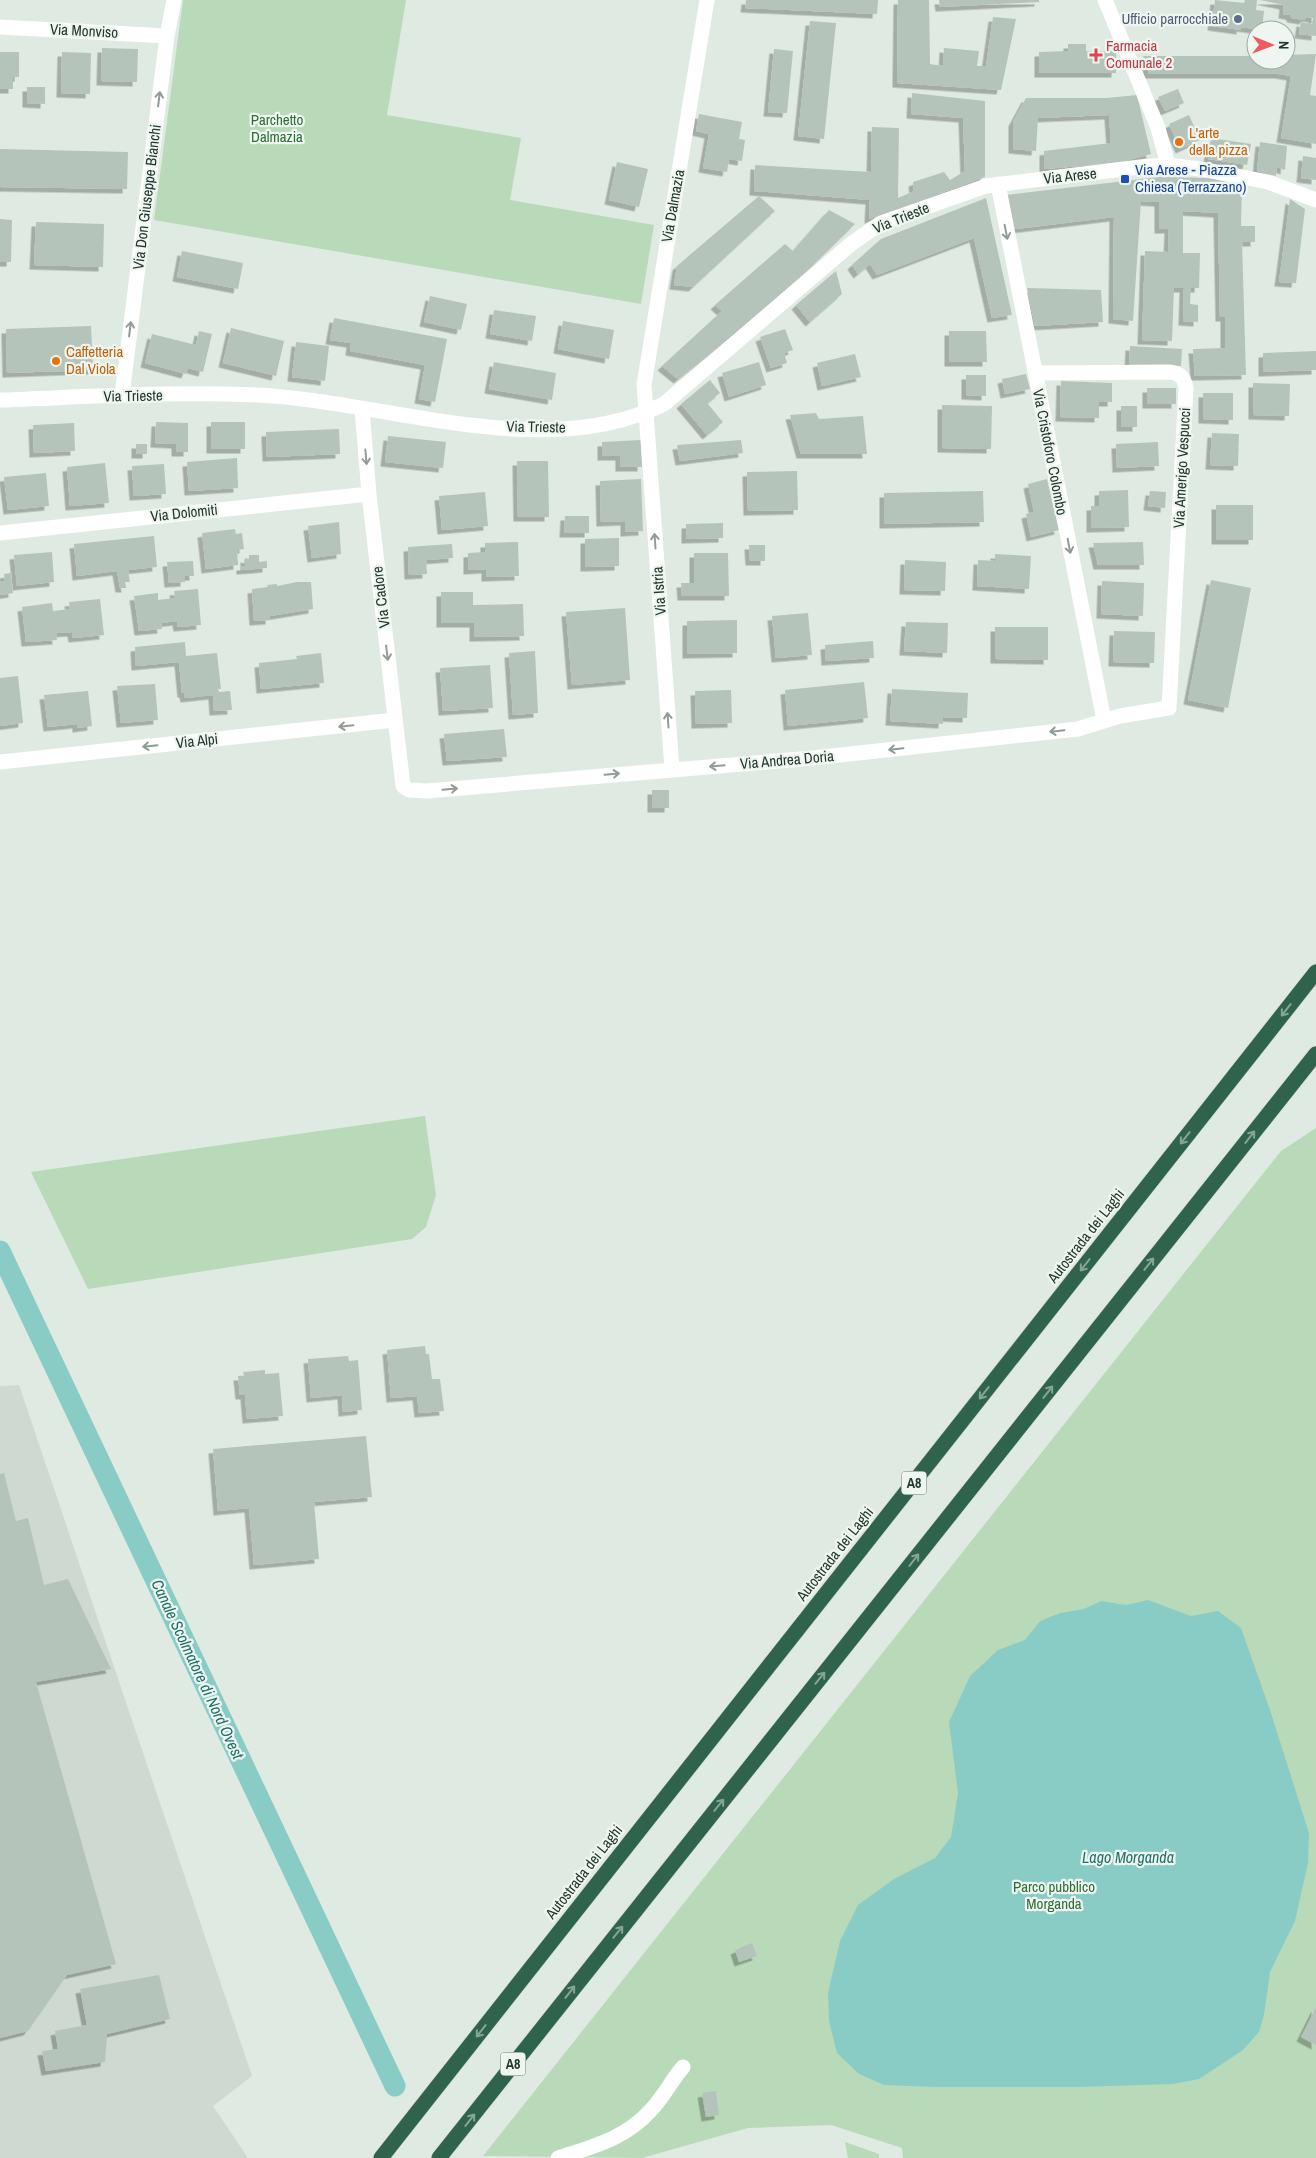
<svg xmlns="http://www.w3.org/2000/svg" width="1316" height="2158" viewBox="0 0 1316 2158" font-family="'Archivo Narrow',sans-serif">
<defs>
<filter id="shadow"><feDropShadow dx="-4.5" dy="4.5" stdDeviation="0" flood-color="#0004"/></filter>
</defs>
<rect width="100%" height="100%" fill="#dfeae2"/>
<path fill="#cdd9d1" d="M 19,1385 L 252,2076 L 213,2106 L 248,2158 L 0,2158 L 0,1386 Z"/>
<path fill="#b9dab9" d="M 183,0 L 406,0 L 387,115 L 521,138 L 510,200 L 654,225 L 641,304 L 154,220 Z
M 425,1116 L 436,1195 L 426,1227 L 412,1239 L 88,1289 L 31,1172 Z
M 1316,1128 L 1316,2158 L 903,2158 L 902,2148 L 831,2125 L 748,2128 L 642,2158 L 483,2156 L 1281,1151 Z
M 845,2142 L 879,2154 L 879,2158 L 848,2158 Z"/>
<path fill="#89ccc6" d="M 1148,1600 L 1191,1616 L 1218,1611 L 1241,1628 L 1270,1710 L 1309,1833 L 1308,1863 L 1295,1921 L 1270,1972 L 1264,2015 L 1259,2032 L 1243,2050 L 1199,2079 L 1173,2084 L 1079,2087 L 936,2087 L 884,2085 L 859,2074 L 837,2053 L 829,2021 L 828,1993 L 840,1941 L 858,1905 L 894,1879 L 935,1858 L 951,1837 L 958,1793 L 949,1722 L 970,1676 L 998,1650 L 1025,1640 L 1040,1621 L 1060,1613 L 1084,1609 L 1101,1601 L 1126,1605 Z"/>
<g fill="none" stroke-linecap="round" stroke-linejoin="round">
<path stroke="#89ccc6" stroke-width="21" d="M 0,1251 L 395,2086"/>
</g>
<path fill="#b5c4ba" filter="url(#shadow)" d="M 746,0 L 878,0 L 877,14 L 745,8 Z
M 898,0 L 929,0 L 930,64 L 943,66 L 944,48 L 979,51 L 977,66 L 986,66 L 993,17 L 1016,19 L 1001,90 L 897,83 Z
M 939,0 L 1039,0 L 1039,2 L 940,7 Z
M 1215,0 L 1244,3 L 1245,0 L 1257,0 L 1256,10 L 1264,11 L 1262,30 L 1241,27 L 1241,30 L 1212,26 Z
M 1260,0 L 1316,0 L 1316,36 L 1299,34 L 1301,22 L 1312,24 L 1313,18 L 1306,17 L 1304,20 L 1292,18 L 1290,15 L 1283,14 L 1284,5 Z
M 810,21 L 836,23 L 824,139 L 798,136 Z
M 1068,44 L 1086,44 L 1086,51 L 1116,51 L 1116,73 L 1039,73 L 1039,52 L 1068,51 Z
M 102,48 L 138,49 L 137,82 L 101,81 Z
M 774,49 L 793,51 L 787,113 L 768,112 Z
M 0,52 L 19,52 L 19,77 L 13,77 L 13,89 L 0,89 Z
M 62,52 L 91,53 L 90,94 L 61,93 Z
M 1316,54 L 1310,95 L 1316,96 L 1316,144 L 1281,138 L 1291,76 L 1279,74 L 1149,74 L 1143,56 L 1256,56 L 1256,60 L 1286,60 L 1286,55 Z
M 27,87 L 45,87 L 45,104 L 27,103 Z
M 1178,89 L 1184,103 L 1165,111 L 1158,97 Z
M 912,93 L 985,101 L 985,177 L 869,219 L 870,200 L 754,191 L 755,165 L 871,172 L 872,127 L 899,128 L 898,198 L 914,191 L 913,182 L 944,172 L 950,180 L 965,171 L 963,118 L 911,114 Z
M 1137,95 L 1151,154 L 1116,163 L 1044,169 L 1044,151 L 1111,143 L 1109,115 L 1038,118 L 1036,151 L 1013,149 L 1013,122 L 1026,98 L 1107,98 Z
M 699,114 L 742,122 L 739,139 L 745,140 L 742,161 L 729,159 L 727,172 L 703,168 L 709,134 L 696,131 Z
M 1189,115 L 1200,140 L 1180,149 L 1169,124 Z
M 1211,138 L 1251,144 L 1247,165 L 1208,159 Z
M 1260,142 L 1287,146 L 1285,170 L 1277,167 L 1276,176 L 1257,171 Z
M 0,149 L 128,152 L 127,189 L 0,187 Z
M 1303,156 L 1316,158 L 1316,180 L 1301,178 Z
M 617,162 L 648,169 L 639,207 L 609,200 Z
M 1159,177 L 1211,178 L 1242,186 L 1241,226 L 1255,226 L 1255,242 L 1242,242 L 1246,375 L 1195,376 L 1193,349 L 1225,348 L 1225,317 L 1220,317 L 1218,213 L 1183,211 L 1183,253 L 1200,253 L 1199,288 L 1191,288 L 1190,304 L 1198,305 L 1198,322 L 1183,321 L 1184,288 L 1174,288 L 1172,341 L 1142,340 L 1145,251 L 1168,252 L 1169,229 L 1159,229 L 1159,202 L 1141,201 L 1133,321 L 1113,319 L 1114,217 L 1015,229 L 1006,195 Z
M 759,196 L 775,211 L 693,287 L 674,285 L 677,266 Z
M 986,198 L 1012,315 L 992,318 L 974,238 L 877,275 L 870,264 L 858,274 L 852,265 L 881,239 Z
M 1290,199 L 1305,209 L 1296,283 L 1279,282 Z
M 829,210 L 855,224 L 810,268 L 741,329 L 678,379 L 662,366 L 722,311 L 715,305 L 785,244 L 793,251 Z
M 0,219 L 12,220 L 11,262 L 0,262 Z
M 36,222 L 104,224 L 103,267 L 34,265 Z
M 182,251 L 243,263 L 238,289 L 177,277 Z
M 836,271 L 842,294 L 810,322 L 796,305 Z
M 1027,288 L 1101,290 L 1103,322 L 1035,326 Z
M 430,296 L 467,304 L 461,330 L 424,322 Z
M 494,310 L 536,316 L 532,341 L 490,334 Z
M 334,318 L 447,339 L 435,402 L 419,399 L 425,365 L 350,351 L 351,343 L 330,340 Z
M 563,321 L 614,330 L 609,359 L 558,349 Z
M 91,326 L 93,370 L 7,373 L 6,329 Z
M 231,328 L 284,341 L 276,376 L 223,363 Z
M 785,329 L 793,350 L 784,353 L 787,363 L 771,368 L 760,337 Z
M 199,331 L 212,334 L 203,372 L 188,368 L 186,374 L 145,363 L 152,334 L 196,345 Z
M 949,331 L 986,331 L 987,362 L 949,362 Z
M 296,342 L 329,346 L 325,381 L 292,377 Z
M 1130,346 L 1182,349 L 1181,366 L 1129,364 Z
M 1316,351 L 1316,370 L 1263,372 L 1263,353 Z
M 855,354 L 861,377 L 822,386 L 817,363 Z
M 494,362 L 556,373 L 552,400 L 489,389 Z
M 759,362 L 766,385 L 729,397 L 722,373 Z
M 1026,374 L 1030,389 L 1005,394 L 1002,379 Z
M 966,375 L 986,375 L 986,396 L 966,395 Z
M 710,380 L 720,393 L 707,403 L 723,422 L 707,435 L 681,404 Z
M 1061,381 L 1112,383 L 1112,402 L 1099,402 L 1099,418 L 1060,417 Z
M 1253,383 L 1290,384 L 1289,416 L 1253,415 Z
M 1147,388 L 1176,388 L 1176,404 L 1147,404 Z
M 1203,393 L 1233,393 L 1233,420 L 1203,419 Z
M 942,405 L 992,406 L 991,449 L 942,448 Z
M 1121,406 L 1137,406 L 1137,427 L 1121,427 Z
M 816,413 L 819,419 L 863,416 L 867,454 L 801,454 L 790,415 Z
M 156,422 L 188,423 L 188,452 L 176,452 L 176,444 L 155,443 Z
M 211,422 L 245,422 L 245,449 L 211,449 Z
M 74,423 L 75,451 L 34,453 L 33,425 Z
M 339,429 L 340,454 L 267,457 L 266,432 Z
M 1212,433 L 1239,434 L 1238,466 L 1210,465 Z
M 388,436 L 446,442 L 443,468 L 385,462 Z
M 641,440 L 642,467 L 620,467 L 620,456 L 602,456 L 602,442 Z
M 741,440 L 743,453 L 680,461 L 677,445 Z
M 1158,442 L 1159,466 L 1117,468 L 1116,444 Z
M 136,444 L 147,444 L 147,454 L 136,454 Z
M 237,458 L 238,488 L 189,491 L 187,462 Z
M 517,461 L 548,461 L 549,517 L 518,517 Z
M 105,463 L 109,503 L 70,506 L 67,467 Z
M 164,464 L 166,494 L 134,496 L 132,466 Z
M 797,471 L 798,510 L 748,511 L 747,472 Z
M 46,473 L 49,506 L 8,510 L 4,477 Z
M 641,479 L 643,531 L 625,532 L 625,521 L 601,522 L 600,481 Z
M 1047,479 L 1059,530 L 1031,537 L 1026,514 L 1034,512 L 1028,484 Z
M 1128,490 L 1129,527 L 1091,528 L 1091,506 L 1099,506 L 1099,491 Z
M 983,491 L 984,522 L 884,524 L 884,493 Z
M 1150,491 L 1166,492 L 1165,508 L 1148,506 Z
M 485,492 L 488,526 L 442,530 L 439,496 Z
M 1216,505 L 1253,505 L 1253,540 L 1216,540 Z
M 565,516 L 589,516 L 589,533 L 564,533 Z
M 339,522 L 341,554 L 312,558 L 308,526 Z
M 723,523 L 723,538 L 686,539 L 686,524 Z
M 235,529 L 236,534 L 242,533 L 244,549 L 237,550 L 238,565 L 206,569 L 202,533 Z
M 154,536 L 157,567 L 128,570 L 130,582 L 125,582 L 126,588 L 120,588 L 117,571 L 77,576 L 74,544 Z
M 619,538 L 619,566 L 585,567 L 585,539 Z
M 518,542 L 519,576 L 486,577 L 486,569 L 468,570 L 468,553 L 485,552 L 485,543 Z
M 1143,542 L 1144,565 L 1098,565 L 1093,543 Z
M 452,544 L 453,558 L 426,560 L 427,574 L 409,575 L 408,547 Z
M 749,545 L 765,545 L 765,561 L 750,561 Z
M 52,552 L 54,582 L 17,586 L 14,555 Z
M 694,553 L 728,553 L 729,596 L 682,596 L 681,583 L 694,583 Z
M 995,554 L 1031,556 L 1029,589 L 977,586 L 978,560 L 995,561 Z
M 249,555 L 259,555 L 259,562 L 267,561 L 267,568 L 241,570 L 241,566 L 245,566 L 245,558 L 249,559 Z
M 905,560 L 946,562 L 945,591 L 904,590 Z
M 193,561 L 194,576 L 185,576 L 185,582 L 169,583 L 167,562 Z
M 11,573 L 13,593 L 0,595 L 0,581 L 5,581 L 4,574 Z
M 1211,580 L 1251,588 L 1228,708 L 1188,700 Z
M 1102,581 L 1144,583 L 1143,616 L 1101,614 Z
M 297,582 L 311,582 L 313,609 L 270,616 L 270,620 L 254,621 L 252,589 L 268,587 L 267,585 L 277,584 L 277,586 Z
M 198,589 L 201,625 L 178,627 L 177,621 L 161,623 L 162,629 L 139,631 L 134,596 L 158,593 L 158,600 L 175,598 L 174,591 Z
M 441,592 L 473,592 L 473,605 L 523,604 L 524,636 L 474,637 L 474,623 L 441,623 Z
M 100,599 L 104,635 L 73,638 L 72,632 L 56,633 L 57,640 L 26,642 L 22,607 L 52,603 L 53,611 L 70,609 L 69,602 Z
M 625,608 L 630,680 L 572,685 L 566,612 Z
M 808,613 L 812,655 L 776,658 L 772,616 Z
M 737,620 L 737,653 L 687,654 L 687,621 Z
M 906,622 L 948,623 L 947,653 L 904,651 Z
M 995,627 L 1048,627 L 1048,660 L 995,659 Z
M 1114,631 L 1155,632 L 1154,663 L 1113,662 Z
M 873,641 L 874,658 L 826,661 L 825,645 Z
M 185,642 L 186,656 L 217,653 L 221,689 L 218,689 L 219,692 L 230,691 L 232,710 L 214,711 L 213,695 L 185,698 L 184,693 L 182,693 L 179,662 L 136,666 L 135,647 Z
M 535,651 L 538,713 L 513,715 L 509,653 Z
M 321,653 L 324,683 L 261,689 L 259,663 L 297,659 L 296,656 Z
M 490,665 L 493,708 L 443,711 L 440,668 Z
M 18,676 L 23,723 L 0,726 L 0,678 Z
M 864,682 L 868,718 L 788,726 L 785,690 Z
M 155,684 L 158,720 L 121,723 L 117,686 Z
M 892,689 L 968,693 L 967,718 L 943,717 L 943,724 L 890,721 Z
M 731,690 L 732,723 L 696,724 L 695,691 Z
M 88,691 L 92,726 L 77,728 L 77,724 L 48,727 L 44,695 Z
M 504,729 L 507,757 L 447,761 L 444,734 Z
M 652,790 L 669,790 L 669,808 L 652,808 Z
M 425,1346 L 426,1354 L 429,1354 L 432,1379 L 440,1379 L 444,1411 L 419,1413 L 417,1396 L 391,1398 L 387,1350 Z
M 348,1356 L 349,1361 L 358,1360 L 362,1410 L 343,1412 L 342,1395 L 311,1398 L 308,1359 Z
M 265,1370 L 265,1374 L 279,1373 L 283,1416 L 247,1419 L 245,1395 L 240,1395 L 238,1376 L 244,1376 L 243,1372 Z
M 366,1436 L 372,1497 L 314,1502 L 319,1559 L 254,1565 L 249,1508 L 218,1511 L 213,1449 Z
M 4,1473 L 16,1521 L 28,1518 L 44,1585 L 68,1579 L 111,1669 L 36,1682 L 116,1964 L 67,1975 L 28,2031 L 0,2038 L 0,1474 Z
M 752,1943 L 757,1956 L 739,1962 L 735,1950 Z
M 159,1975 L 170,2019 L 107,2034 L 105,2062 L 46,2071 L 42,2051 L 58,2049 L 55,2031 L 87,2025 L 80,1989 Z
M 1316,2007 L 1316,2045 L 1301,2037 Z
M 716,2091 L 719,2115 L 706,2117 L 702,2093 Z"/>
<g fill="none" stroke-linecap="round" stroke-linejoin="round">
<defs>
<path id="motorway" d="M 381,2158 L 1316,972
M 439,2158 L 1316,1054"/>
</defs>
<use href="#motorway" stroke="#bcc4c0" stroke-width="16"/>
<path stroke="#fff" stroke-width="15" d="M 1105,0 L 1158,128 L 1168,165
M 0,27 L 167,36
M 998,184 L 1104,720
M 122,395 L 167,36 L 174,0
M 0,400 C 85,397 172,391 257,395 C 384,401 545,464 664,404 L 851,244 L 881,223 L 986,186 L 1140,167 L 1168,165 L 1201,169 L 1268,182 L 1316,200
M 362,409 L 369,494 L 403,786 L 409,790 L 427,791 L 813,758 L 1078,729 L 1120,716 L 1169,708 L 1186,388 C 1184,377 1180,373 1169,372 L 1035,373
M 0,533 L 369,494
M 0,762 L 395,720
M 672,769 L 644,385 L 707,0
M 558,2158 C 591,2147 625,2139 650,2111 C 663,2098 671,2081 683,2067"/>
<use href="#motorway" stroke="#2f634b" stroke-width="15"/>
</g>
<defs><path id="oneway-shaft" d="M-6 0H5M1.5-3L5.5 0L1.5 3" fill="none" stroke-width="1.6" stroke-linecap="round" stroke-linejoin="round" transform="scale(1.25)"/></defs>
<g stroke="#909c96">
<use href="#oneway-shaft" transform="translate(159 99) rotate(-83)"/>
<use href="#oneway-shaft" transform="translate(1006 232) rotate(79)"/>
<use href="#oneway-shaft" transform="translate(130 329) rotate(-83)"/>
<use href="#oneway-shaft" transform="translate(366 457) rotate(85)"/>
<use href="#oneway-shaft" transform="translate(655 541) rotate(-94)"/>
<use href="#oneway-shaft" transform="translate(1069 546) rotate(79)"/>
<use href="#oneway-shaft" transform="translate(387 653) rotate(83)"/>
<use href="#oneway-shaft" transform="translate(668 720) rotate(-94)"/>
<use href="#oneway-shaft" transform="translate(346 726) rotate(174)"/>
<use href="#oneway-shaft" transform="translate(1057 731) rotate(174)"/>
<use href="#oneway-shaft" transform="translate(150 746) rotate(174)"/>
<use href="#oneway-shaft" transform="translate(896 749) rotate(174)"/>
<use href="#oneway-shaft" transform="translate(717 766) rotate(175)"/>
<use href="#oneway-shaft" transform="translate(612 774) rotate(-5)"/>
<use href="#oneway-shaft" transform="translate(450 789) rotate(-5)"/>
</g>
<g stroke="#85a596">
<use href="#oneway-shaft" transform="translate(1286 1010) rotate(128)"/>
<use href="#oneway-shaft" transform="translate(1250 1137) rotate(-52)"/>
<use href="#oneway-shaft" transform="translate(1185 1138) rotate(128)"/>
<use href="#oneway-shaft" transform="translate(1149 1264) rotate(-52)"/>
<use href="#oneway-shaft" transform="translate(1085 1265) rotate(128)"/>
<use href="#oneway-shaft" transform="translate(1048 1392) rotate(-52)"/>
<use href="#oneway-shaft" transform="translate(984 1393) rotate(128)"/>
<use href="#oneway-shaft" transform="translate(914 1560) rotate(-52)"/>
<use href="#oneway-shaft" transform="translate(820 1678) rotate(-51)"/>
<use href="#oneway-shaft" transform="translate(719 1805) rotate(-51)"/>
<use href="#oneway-shaft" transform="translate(618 1932) rotate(-51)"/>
<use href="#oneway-shaft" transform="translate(570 1992) rotate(-52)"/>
<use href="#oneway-shaft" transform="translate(481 2031) rotate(128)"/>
<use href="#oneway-shaft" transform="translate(470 2120) rotate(-52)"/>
</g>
<circle fill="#5c6f8a" stroke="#eff6f1" stroke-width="2" cx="1238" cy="19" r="5"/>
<path fill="#e0444e" stroke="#eff6f1" stroke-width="2" d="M1093.5 47.5h5v5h5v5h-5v5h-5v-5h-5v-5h5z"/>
<g fill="#e8710a" stroke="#eff6f1" stroke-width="2">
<circle cx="1179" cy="142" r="5"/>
<circle cx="56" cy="361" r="5"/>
</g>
<rect fill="#1a4fb4" stroke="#eff6f1" stroke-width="2" x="1120" y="174" width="10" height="10" rx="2.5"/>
<g text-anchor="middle" stroke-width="4.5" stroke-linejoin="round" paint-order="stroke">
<g fill="#eff6f1" stroke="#5f7267" stroke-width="1">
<rect x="901.5" y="1471.5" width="25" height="23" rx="4"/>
<rect x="500.5" y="2052.5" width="25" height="23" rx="4"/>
</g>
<g font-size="14" font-weight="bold" fill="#21392c">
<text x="914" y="1488">A8</text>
<text x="513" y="2069">A8</text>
</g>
<g font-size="15" fill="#4e5e75" stroke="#eff6f1" text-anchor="end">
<text x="1228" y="24">Ufficio parrocchiale</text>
</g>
<g font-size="15" fill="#21392c" stroke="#eff6f1">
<text transform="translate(84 31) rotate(3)" y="5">Via Monviso</text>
<text transform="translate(1070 176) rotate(-6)" y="5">Via Arese</text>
<text transform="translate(147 197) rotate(-83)" y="5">Via Don Giuseppe Bianchi</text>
<text transform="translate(673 206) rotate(-80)" y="5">Via Dalmazia</text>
<text transform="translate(901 218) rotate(-22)" y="5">Via Trieste</text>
<text transform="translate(133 396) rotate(-1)" y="5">Via Trieste</text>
<text transform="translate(536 427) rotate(1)" y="5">Via Trieste</text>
<text transform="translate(1050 452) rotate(79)" y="5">Via Cristoforo Colombo</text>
<text transform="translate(1182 468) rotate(-87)" y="5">Via Amerigo Vespucci</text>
<text transform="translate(184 513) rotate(-6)" y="5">Via Dolomiti</text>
<text transform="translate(659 591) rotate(-94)" y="5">Via Istria</text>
<text transform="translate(381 597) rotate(-97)" y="5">Via Cadore</text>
<text transform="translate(197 741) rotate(-6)" y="5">Via Alpi</text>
<text transform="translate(787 760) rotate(-5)" y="5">Via Andrea Doria</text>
<text transform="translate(1086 1236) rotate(-52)" y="5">Autostrada dei Laghi</text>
<text transform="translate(835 1554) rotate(-52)" y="5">Autostrada dei Laghi</text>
<text transform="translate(584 1872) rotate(-52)" y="5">Autostrada dei Laghi</text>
</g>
<g font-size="15" fill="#be3a42" stroke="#eff6f1" text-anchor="start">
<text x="1106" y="51">Farmacia<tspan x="1106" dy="17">Comunale 2</tspan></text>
</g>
<g font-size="15" fill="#2e6d36" stroke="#eff6f1">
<text x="277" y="125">Parchetto<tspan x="277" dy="17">Dalmazia</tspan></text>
<text x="1054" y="1892">Parco pubblico<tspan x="1054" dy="17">Morganda</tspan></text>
</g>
<g font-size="15" fill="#c56008" stroke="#eff6f1" text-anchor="start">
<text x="1189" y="138">L'arte<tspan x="1189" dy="17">della pizza</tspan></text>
<text x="66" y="357">Caffetteria<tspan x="66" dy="17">Dal Viola</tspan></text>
</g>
<g font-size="15" fill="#164399" stroke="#eff6f1" text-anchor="start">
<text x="1135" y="175">Via Arese - Piazza<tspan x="1135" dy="17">Chiesa (Terrazzano)</tspan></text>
</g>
<g font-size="16" font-style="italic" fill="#1f716a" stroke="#eff6f1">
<text transform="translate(198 1669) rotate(65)" y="6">Canale Scolmatore di Nord Ovest</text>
<text x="1128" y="1863">Lago Morganda</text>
</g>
</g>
<g transform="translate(1271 45) rotate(91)"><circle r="24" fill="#eff6f1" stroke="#9daaa2"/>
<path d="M0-4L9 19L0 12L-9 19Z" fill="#eb5c5e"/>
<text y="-8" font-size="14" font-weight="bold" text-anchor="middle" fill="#21392c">N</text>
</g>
</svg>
